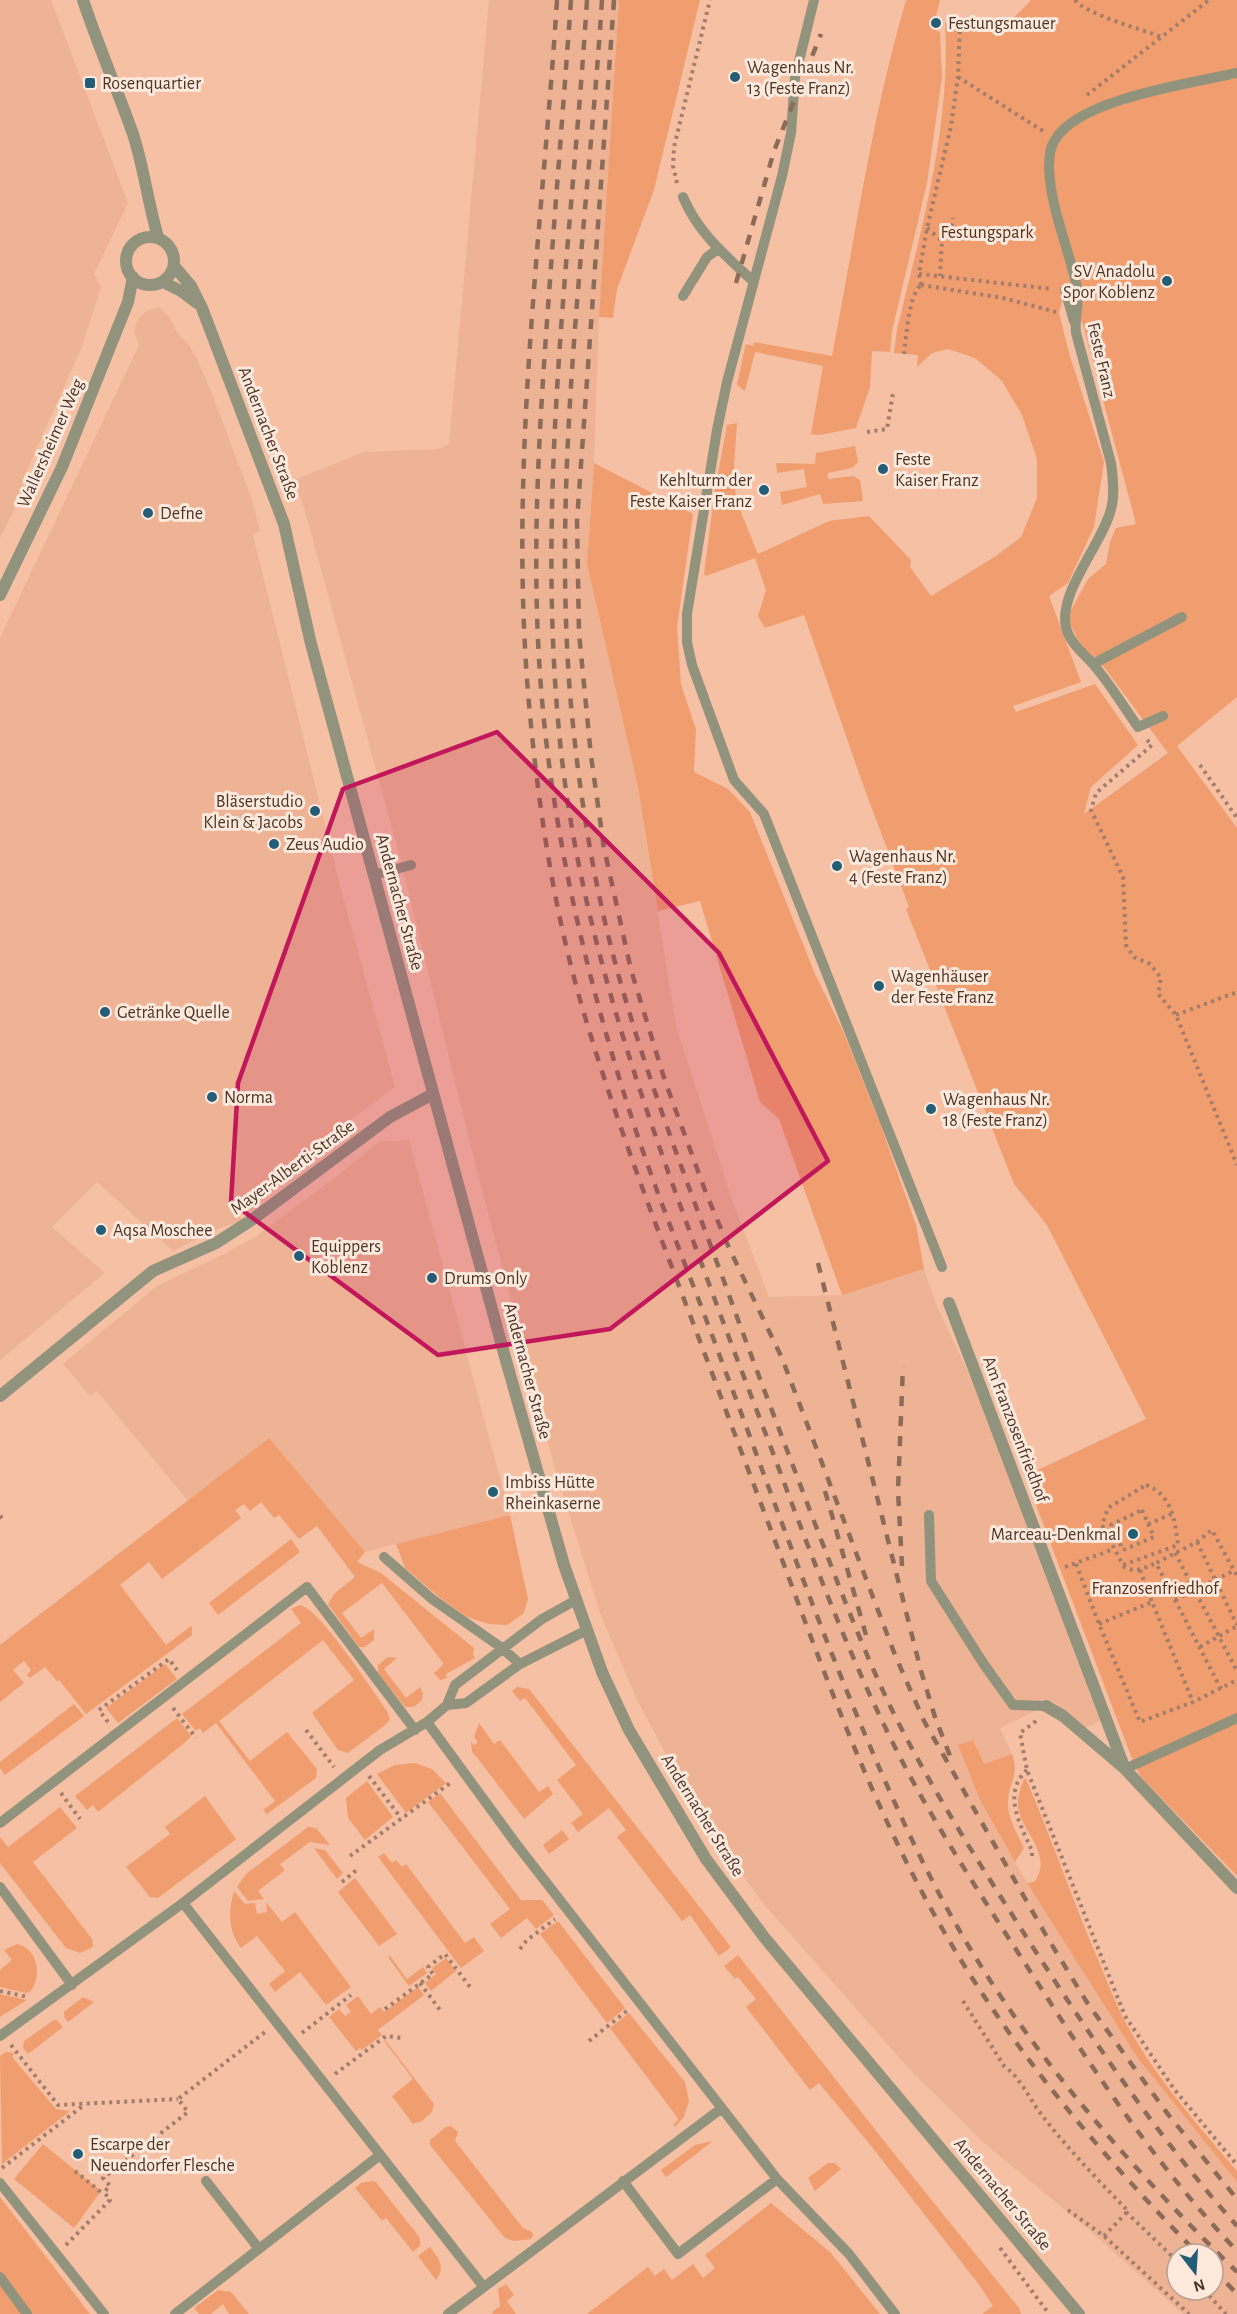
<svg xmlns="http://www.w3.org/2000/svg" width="1237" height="2314" viewBox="0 0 1237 2314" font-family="'Alegreya Sans',sans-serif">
<rect width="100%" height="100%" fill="#f5c0a4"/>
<path fill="#eeb394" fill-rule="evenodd" d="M 0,0 L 51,0 L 128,203 L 94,274 L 101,287 L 81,349 L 21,484 L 26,486 L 0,538 Z
M 489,0 L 619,0 L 599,317 L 594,463 L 587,564 L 638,787 L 676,1026 L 733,1203 L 769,1297 L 842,1295 L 924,1269 L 936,1304 L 976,1390 L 1100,1721 L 1085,1728 L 1054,1702 L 1000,1728 L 1012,1754 L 984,1764 L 981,1802 L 1027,1883 L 1137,2057 L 1237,2182 L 1237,2314 L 1183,2314 L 1088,2229 L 985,2144 L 912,2072 L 762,1902 L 722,1846 L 682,1784 L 638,1702 L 600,1613 L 555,1469 L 473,1155 L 400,857 L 305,511 L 294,480 L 364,452 L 438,449 L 449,444 ZM 1177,2254 L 1213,2254 L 1213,2290 L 1177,2290 Z
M 159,307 L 170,318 L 177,333 L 189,345 L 197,359 L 210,389 L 251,497 L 260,530 L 253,535 L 343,897 L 395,1087 L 233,1208 L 243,1220 L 218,1229 L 173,1251 L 97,1182 L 52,1227 L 105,1273 L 0,1360 L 0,638 L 139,345 L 134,332 L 137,321 L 146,311 Z
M 409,1140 L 510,1515 L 365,1552 L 269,1438 L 188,1501 L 97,1391 L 90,1396 L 63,1364 L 157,1286 L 222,1255 L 255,1237 L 336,1177 L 379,1142 Z"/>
<path fill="#f09e70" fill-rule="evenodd" d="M 619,0 L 700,0 L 654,190 L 617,289 L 613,318 L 599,317 Z
M 906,0 L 940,0 L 933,29 L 940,32 L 942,77 L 927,183 L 892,331 L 890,352 L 872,351 L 870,387 L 856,428 L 819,435 L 811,434 L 823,366 L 755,352 L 745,391 L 737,385 L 745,347 L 746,344 L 753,346 L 754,342 L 832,356 C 855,237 872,116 906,0 Z
M 1031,0 L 1237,0 L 1237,697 L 1177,746 L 1237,828 L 1237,1876 L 1141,1777 L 1134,1764 L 1025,1476 L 1146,1419 L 1047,1225 L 1014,1184 L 906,909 L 909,907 L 862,782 L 804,615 L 765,628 L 758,616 L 766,590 L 755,558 L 706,576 L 704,574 L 715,490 L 727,425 L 737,423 L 734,466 L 736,500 L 758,554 L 829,521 L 869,516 L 911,560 L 910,567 L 931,596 L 996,556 L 1021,537 L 1037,498 L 1037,459 L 1022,415 L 1002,381 L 975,358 L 948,349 L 932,353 L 917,367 L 918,355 L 894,353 L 897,330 C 921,230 951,128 945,23 C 989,32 1000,35 1031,0 ZM 1073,299 L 1084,328 L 1136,524 L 1116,528 L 1110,542 L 1106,564 L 1088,579 L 1069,614 L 1071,626 L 1078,640 L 1089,654 L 1104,667 L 1168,753 L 1084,814 L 1091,787 L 1138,745 L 1095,684 L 1016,712 L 1013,706 L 1081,682 L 1049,596 L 1068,583 L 1094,527 L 1104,462 L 1069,353 L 1059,313 L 1062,301 Z
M 855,446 L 858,462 L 852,468 L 828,473 L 828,479 L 853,476 L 860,480 L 863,501 L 823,504 L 820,494 L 782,505 L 780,492 L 807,487 L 804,469 L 777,473 L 776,463 L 815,464 L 816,453 Z
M 594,463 L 693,514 L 677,627 L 681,684 L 696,729 L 694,772 L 728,789 L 750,812 L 815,974 L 844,1033 L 882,1129 L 916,1225 L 924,1269 L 842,1295 L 779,1119 L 760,1102 L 700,901 L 658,911 L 638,787 L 587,564 Z
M 269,1438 L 365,1552 L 357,1562 L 381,1573 L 474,1648 L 473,1654 L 475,1658 L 446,1674 L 447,1678 L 440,1680 L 434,1673 L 444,1664 L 382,1583 L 342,1613 L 361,1638 L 374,1629 L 374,1640 L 365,1647 L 359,1647 L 328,1604 L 334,1594 L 355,1577 L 317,1526 L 299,1539 L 279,1515 L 274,1518 L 261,1502 L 250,1511 L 244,1504 L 235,1510 L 241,1518 L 162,1579 L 149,1562 L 120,1585 L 166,1645 L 191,1626 L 192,1628 L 192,1635 L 86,1714 L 59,1680 L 57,1681 L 45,1667 L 30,1678 L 27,1675 L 31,1670 L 24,1661 L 13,1670 L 24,1683 L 0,1702 L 0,1645 Z
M 510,1515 L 528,1599 L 524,1613 L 507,1625 L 489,1624 L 467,1617 L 439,1597 L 405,1568 L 396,1544 Z
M 291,1539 L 300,1552 L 218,1615 L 209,1603 Z
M 300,1605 C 319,1608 373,1691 387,1711 L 390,1719 L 385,1725 L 348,1753 L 338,1750 L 312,1713 L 354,1680 L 323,1640 L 219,1721 L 250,1761 L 287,1732 L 317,1769 L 316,1778 L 267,1814 L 263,1810 L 275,1801 L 216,1723 L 203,1733 L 200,1728 L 196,1731 L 182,1714 L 301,1623 L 291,1609 Z
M 388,1657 L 397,1658 L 384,1669 L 406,1698 L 420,1687 L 423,1693 L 422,1700 L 414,1707 L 405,1707 L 378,1673 L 378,1665 Z
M 165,1664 L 177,1679 L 118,1723 L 106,1708 Z
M 517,1687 L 529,1689 L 731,1947 L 719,1956 L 690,1915 L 682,1921 L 617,1837 L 626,1830 L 609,1808 L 578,1832 L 571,1823 L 583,1814 L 557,1780 L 576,1765 L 525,1698 L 520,1701 L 512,1691 Z
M 74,1704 L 84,1716 L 5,1775 L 0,1768 L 0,1762 Z
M 177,1718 L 191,1736 L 188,1740 L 98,1812 L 93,1805 L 87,1810 L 75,1796 Z
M 479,1723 L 494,1744 L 500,1740 L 539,1792 L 548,1786 L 553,1794 L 524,1819 L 472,1751 L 471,1742 L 474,1745 L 478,1742 L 474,1737 Z
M 973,1740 L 984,1764 L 1012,1754 C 1020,1777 1008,1782 1008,1804 C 1008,1819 1018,1835 1024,1848 L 1015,1862 L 981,1802 L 958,1745 Z
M 415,1763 L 432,1769 L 446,1783 L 406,1813 L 377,1774 L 395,1765 Z
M 1024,1779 L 1026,1779 C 1052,1839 1073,1902 1099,1962 C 1108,1983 1116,2005 1127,2025 C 1156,2078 1198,2125 1237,2171 L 1237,2182 L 1137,2057 L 1027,1883 L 1034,1882 C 1053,1858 1026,1835 1019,1812 C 1016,1801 1020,1789 1024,1779 Z
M 367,1781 L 393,1817 L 365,1840 L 348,1818 L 346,1798 Z
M 440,1793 L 521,1900 L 542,1900 L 554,1915 L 536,1929 L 527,1918 L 501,1938 L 490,1924 L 510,1909 L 428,1802 Z
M 205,1796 L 236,1839 L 158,1898 L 150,1897 L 126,1867 L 170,1834 L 165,1827 Z
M 60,1807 L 77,1828 L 33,1862 L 92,1939 L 93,1947 L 80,1953 L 66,1948 L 0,1863 L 0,1837 L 8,1847 Z
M 308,1827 L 316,1828 L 330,1845 L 310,1842 L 280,1864 L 285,1870 L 258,1891 L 264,1899 L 248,1901 L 237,1887 L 246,1874 Z
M 562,1830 L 569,1839 L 549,1854 L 543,1845 Z
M 314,1848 L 325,1850 L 343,1873 L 337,1879 Z
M 384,1853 L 392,1863 L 396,1860 L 402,1867 L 406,1864 L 465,1943 L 474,1937 L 484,1951 L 461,1968 L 378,1857 Z
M 355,1878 L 397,1934 L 379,1946 L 338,1892 Z
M 234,1891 L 245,1904 L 255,1903 L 257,1914 L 267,1912 L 266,1902 L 282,1922 L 295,1912 L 351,1987 L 326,2005 L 300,1972 L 275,1992 L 269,1984 L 285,1971 L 257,1936 L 241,1948 C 228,1930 228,1912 234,1891 Z
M 558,1921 L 625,2008 L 607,2023 L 540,1934 Z
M 17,1944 C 39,1949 42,1977 30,1992 L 26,1993 L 0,1987 L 0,1970 L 12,1960 L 4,1950 Z
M 738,1955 L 888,2146 L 1019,2308 L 1021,2314 L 982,2314 L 993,2306 L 980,2286 L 872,2147 L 819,2083 L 810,2090 L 746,2007 L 756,1999 L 738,1977 L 735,1979 L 724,1966 Z
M 390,1956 L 407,1979 L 423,1967 L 427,1973 L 409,1986 L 388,1957 Z
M 446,1958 L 456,1971 L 431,1991 L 425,1983 L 436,1974 L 432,1968 Z
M 418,1987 L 424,1995 L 378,2030 L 382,2035 L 362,2050 L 360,2048 L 356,2051 L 329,2017 L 339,2009 L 345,2016 L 351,2012 L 346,2005 L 358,1996 L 371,2014 L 380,2007 L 384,2012 Z
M 0,1994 L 27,2000 L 0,2017 Z
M 83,1997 L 94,2002 L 68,2022 L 64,2017 L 64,2012 Z
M 629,2013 L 685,2082 L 689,2101 L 684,2117 L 675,2127 L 673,2125 L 678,2120 L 677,2117 L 610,2028 Z
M 54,2020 L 57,2020 L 63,2027 L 28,2054 L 23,2048 L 24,2041 Z
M 385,2040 L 434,2104 L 432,2112 L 422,2121 L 413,2124 L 392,2096 L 413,2079 L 384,2041 Z
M 6,2052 L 14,2053 L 12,2057 L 56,2109 L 70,2111 L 2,2164 L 0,2056 Z
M 451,2126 L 458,2132 L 455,2141 L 523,2228 L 532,2232 L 533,2235 L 531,2239 L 514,2241 L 505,2238 L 430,2145 L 430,2140 L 446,2127 Z
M 713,2141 L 666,2177 L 661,2170 L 695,2145 Z
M 43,2144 L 101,2191 L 74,2228 L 14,2179 Z
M 828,2163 L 835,2163 L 841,2169 L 815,2191 L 808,2178 Z
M 372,2181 L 376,2182 L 420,2238 L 420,2246 L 413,2252 L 386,2218 L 382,2221 L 355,2188 L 361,2183 Z
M 0,2197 L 90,2314 L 0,2314 Z
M 771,2203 L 831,2253 L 880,2314 L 587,2314 L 648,2267 L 655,2276 L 664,2269 L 672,2280 L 693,2264 L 703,2278 L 715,2268 L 705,2255 Z
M 430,2247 C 439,2258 446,2268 436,2280 L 418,2256 Z
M 506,2284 L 514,2295 L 507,2301 L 516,2314 L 493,2314 L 492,2312 L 500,2306 L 498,2289 Z
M 218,2290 L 231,2292 L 249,2314 L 229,2314 L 223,2304 L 211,2314 L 199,2314 L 194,2308 Z"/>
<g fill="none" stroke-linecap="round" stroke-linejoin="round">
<path stroke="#a37d69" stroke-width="4" stroke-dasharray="3 4.5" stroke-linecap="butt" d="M 1075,0 C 1086,14 1143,30 1162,37
M 958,77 L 1043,131
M 1087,95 L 1209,0
M 677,183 L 673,166 L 674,147 L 710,0
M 927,228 L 942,241 L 940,276
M 951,234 L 953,218
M 919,274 L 1052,289
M 921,285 L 919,274 L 927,228 L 951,126 L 958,77 L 960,23
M 921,285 L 1003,298 L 1056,312
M 904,354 C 906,338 909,294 921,285
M 867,432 L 887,429 L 893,393
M 1147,740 L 1152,745 L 1096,793 L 1091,810 L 1123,877 L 1126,945 L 1134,957 L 1150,964 L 1161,978 L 1158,994 L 1176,1015 L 1237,1165
M 1200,765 L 1237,818
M 1176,1015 L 1237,992
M 1146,1485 C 1172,1495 1175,1520 1178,1545 L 1123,1565 L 1102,1525 L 1108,1508 Z
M 1142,1510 L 1154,1537 L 1123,1550 L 1111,1525 Z
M 0,1516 L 3,1519
M 1148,1524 L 1174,1513
M 1197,1542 L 1237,1625
M 1175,1553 L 1237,1671
M 1076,1564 L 1099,1624 L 1140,1722 L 1193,1702 L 1237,1680
M 1123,1566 C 1135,1574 1144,1568 1156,1563
M 1065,1567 L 1114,1549
M 1140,1570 L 1152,1602
M 1175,1600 L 1235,1570
M 1099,1624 L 1152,1602 L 1193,1702
M 1200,1647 L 1237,1626
M 1221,1689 L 1156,1563 L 1197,1542 L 1212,1530 L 1237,1576
M 173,1708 L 196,1738
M 1036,1721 L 1020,1733 L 1027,1770 L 1125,2016 L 1174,2089 L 1237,2165
M 108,1722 L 99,1710 L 169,1659 L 177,1670
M 306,1730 L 334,1767
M 1027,1770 C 1001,1794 1021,1825 1032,1851 L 1032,1857
M 369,1776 L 401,1818
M 61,1793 L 80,1819
M 350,1856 L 453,1781
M 342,1882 L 359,1868
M 520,1949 L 527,1940 L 555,1919
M 420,1983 L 440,2010
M 0,1991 L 28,1997
M 963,2001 L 1004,2066 C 1020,2077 1029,2098 1041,2114 C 1067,2148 1098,2180 1128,2211 L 1104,2236
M 385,2009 L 433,1974 L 428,1967 L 445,1954 L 470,1987
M 302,2033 L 351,1995
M 589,2041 L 628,2010
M 11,2045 L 58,2105 L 178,2099
M 335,2074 L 386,2036 L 402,2038
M 2,2168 L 84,2105
M 75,2171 L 102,2193 L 104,2192
M 1068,2210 L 1104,2236 L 1189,2314
M 1126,2212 L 1177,2261
M 66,2245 L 110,2200 L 104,2192 L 110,2186 L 103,2178 L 188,2112 L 178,2099 L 265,2032
M 1000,2248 L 1049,2314
M 1204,2290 L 1226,2314"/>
<path stroke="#92937d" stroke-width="10" d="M 814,0 L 795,77 L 791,133 L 782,176 L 727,382 L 717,430 L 687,614 L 687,642 L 692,665 L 734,780 L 764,814 L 942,1267
M 683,197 C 698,233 726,256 754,282
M 1065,290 L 1074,321
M 683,296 L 707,257 L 718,249
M 1093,664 L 1182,617
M 1163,716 L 1138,727 C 1123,706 1109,682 1092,663 C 1083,653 1069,642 1066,627 C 1058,592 1103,543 1111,509 C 1115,495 1113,478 1111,463 L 1076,333 C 1074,317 1080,304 1077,288 C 1069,248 1050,208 1049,167 C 1049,158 1050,147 1055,140 C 1078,99 1192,83 1237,73
M 374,875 L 411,865
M 929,1515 L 931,1581 L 983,1663 L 1013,1705 L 1046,1706
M 384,1557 L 432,1599 L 502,1648 L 520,1664
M 447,1705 L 466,1703 L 520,1664 L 587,1630
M 427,1722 L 517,1845 L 777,2179 L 849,2254 L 895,2314
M 1125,1769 L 1237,1718
M 0,1823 L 307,1587 L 415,1730
M 0,1887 L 72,1985
M 183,1903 L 483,2286
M 0,2036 L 183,1903 L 380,1750 L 427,1722 L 447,1705 L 455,1685 L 542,1619 L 576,1600
M 206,2181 L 259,2249
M 623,2181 L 678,2254 L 777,2179
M 0,2183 L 104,2314
M 0,2277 L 27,2314
M 175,2314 L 380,2155
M 448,2314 L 722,2108"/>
<path stroke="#92937d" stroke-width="12" d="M 949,1303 L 1125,1769 L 1237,1888
M 0,1396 L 153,1271 L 216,1243 L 253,1219 L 390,1117 L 433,1094
M 1046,1706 L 1063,1716 L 1124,1768"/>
<path stroke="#92937d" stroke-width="12" d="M 83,0 C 98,45 117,89 133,134 C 144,168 148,203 158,237
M126 261a24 24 0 1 1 48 0a24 24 0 1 1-48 0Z
M 174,266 L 191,286 L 202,308 L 284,524 L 311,644 L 505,1357 L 564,1565 L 602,1672 L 629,1730 L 706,1859 L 764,1937 L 1079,2314
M 163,282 L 181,291 L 197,303
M 0,595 L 62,467 L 128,302 L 133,277"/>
<path stroke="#8c6b59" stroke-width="4.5" stroke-dasharray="10 10" stroke-linecap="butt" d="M 557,0 C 542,234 508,469 529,704 C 538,804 553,906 581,1003 C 618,1131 668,1256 715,1381 C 743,1457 772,1532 800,1608 C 841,1718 884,1828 943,1930 C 1012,2050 1101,2155 1198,2254
M 571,0 C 564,98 556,196 549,294 C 539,430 530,564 542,700 C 555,847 590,991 636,1131 C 662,1209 694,1285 722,1362 C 767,1481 809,1601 858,1718 C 890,1794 923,1869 965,1940 C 1038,2063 1135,2172 1237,2272
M 587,0 C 571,250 534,501 561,751 C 582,942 649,1122 715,1300 C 740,1368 767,1436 792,1504 C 825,1591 859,1678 902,1761 C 945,1843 998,1921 1048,1999 C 1105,2088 1164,2174 1237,2251
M 602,0 C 587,231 552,463 570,694 C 579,797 596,902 626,1001 C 654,1097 690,1190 725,1284 C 752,1359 781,1434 809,1508 C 835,1576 860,1643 891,1708 C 930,1787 978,1861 1025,1935 C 1090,2036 1157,2136 1237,2226
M 614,0 L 577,521 L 579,633 L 591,756 L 604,848 L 631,970 L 665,1081 L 706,1193 L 729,1248 L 782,1358 L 895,1655 L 924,1721 L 1047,1937 L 1088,2004 L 1167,2113 L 1237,2199
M 736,283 L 774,151 L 821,34
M 818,1263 L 921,1671 L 935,1717 L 950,1756
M 825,1491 L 866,1635
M 902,1566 L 898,1491 L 903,1366
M 1213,2269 L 1237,2294"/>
</g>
<path fill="#c2185b" fill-opacity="0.2" stroke="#c2185b" stroke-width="4.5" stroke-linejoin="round" d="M 497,732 L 719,953 L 828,1161 L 610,1329 L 438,1355 L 231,1202 L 238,1083 L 343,789 Z"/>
<g fill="#235d76" stroke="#ffe9dd" stroke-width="2">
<circle cx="936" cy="23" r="6"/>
<circle cx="735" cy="77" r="6"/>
<rect x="84" y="77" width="12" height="12" rx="3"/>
<circle cx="1167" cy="281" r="6"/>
<circle cx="883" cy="469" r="6"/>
<circle cx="764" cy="490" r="6"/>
<circle cx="148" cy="513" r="6"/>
<circle cx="315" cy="811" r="6"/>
<circle cx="274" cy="844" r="6"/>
<circle cx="837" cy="866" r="6"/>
<circle cx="879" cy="986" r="6"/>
<circle cx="105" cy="1012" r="6"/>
<circle cx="212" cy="1097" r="6"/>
<circle cx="931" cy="1109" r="6"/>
<circle cx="101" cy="1230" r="6"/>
<circle cx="299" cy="1256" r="6"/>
<circle cx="432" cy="1278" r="6"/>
<circle cx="493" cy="1492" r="6"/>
<circle cx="1133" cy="1534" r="6"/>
<circle cx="78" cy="2154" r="6"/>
</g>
<g text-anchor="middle" stroke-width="6" stroke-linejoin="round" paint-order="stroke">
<g font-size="18" fill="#4a3529" stroke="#ffe9dd" text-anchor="start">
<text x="948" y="29">Festungsmauer</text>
<text x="747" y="73">Wagenhaus Nr.<tspan x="747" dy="21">13 (Feste Franz)</tspan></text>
<text x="102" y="89">Rosenquartier</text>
<text x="1155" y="277" text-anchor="end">SV Anadolu<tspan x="1155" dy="21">Spor Koblenz</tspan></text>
<text x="895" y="465">Feste<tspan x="895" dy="21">Kaiser Franz</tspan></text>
<text x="752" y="486" text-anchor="end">Kehlturm der<tspan x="752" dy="21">Feste Kaiser Franz</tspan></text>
<text x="160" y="519">Defne</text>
<text x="303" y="807" text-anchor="end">Bläserstudio<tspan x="303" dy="21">Klein &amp; Jacobs</tspan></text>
<text x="286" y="850">Zeus Audio</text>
<text x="849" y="862">Wagenhaus Nr.<tspan x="849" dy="21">4 (Feste Franz)</tspan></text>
<text x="891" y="982">Wagenhäuser<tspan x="891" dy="21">der Feste Franz</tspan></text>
<text x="117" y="1018">Getränke Quelle</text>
<text x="224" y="1103">Norma</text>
<text x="943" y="1105">Wagenhaus Nr.<tspan x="943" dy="21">18 (Feste Franz)</tspan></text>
<text x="113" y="1236">Aqsa Moschee</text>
<text x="311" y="1252">Equippers<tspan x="311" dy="21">Koblenz</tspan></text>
<text x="444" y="1284">Drums Only</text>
<text x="505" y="1488">Imbiss Hütte<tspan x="505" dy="21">Rheinkaserne</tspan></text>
<text x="1121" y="1540" text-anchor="end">Marceau-Denkmal</text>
<text x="90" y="2150">Escarpe der<tspan x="90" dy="21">Neuendorfer Flesche</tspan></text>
</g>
<g font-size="18" fill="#562f18" stroke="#ffe9dd">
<text x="987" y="238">Festungspark</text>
<text x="1155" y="1594">Franzosenfriedhof</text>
</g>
<g font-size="18" fill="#4a3529" stroke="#ffe9dd">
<text transform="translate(1102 360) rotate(77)" y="6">Feste Franz</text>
<text transform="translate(269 433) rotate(69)" y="6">Andernacher Straße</text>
<text transform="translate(50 443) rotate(-66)" y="6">Wallersheimer Weg</text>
<text transform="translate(400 902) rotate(75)" y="6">Andernacher Straße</text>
<text transform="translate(292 1167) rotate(-36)" y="6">Mayer-Alberti-Straße</text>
<text transform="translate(528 1371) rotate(75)" y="6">Andernacher Straße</text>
<text transform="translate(1016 1429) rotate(69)" y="6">Am Franzosenfriedhof</text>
<text transform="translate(703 1815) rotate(58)" y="6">Andernacher Straße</text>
<text transform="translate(1003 2194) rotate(50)" y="6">Andernacher Straße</text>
</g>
</g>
<g transform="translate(1195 2272) rotate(163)"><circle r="28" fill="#ffe9dd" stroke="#b7a195" stroke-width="1.5"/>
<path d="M0-4.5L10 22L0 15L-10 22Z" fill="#235d76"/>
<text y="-9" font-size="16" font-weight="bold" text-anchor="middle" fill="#4a3529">N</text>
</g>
</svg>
